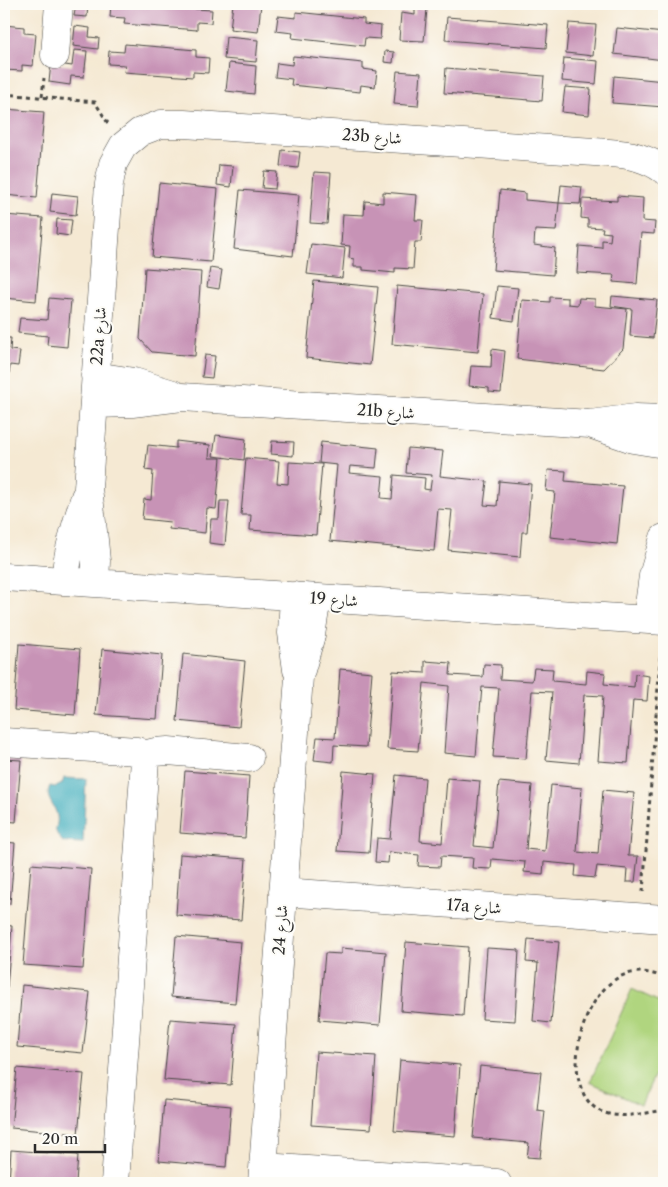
<svg xmlns="http://www.w3.org/2000/svg" width="668" height="1187" viewBox="0 0 668 1187" font-family="'Libre Caslon Text',Amiri,serif">
<rect width="100%" height="100%" fill="#fdfcf7"/>
<filter id="ink" filterUnits="userSpaceOnUse"><feTurbulence type="fractalNoise" baseFrequency=".02" numOctaves="2"/><feDisplacementMap in="SourceGraphic" scale="10" xChannelSelector="R" yChannelSelector="G"/><feConvolveMatrix kernelMatrix="1 2 1 2 8 2 1 2 1" color-interpolation-filters="sRGB"/></filter>
<filter id="wash" filterUnits="userSpaceOnUse"><feTurbulence type="fractalNoise" baseFrequency=".0096" numOctaves="4" result="noise"/><feDisplacementMap in="SourceGraphic" scale="20" xChannelSelector="R" yChannelSelector="G"/><feGaussianBlur stdDeviation="1.12" result="paint"/><feColorMatrix in="noise" values="0 0 0 0 0 0 0 0 0 0 0 0 0 0 0 0 0 1.4 0 .05"/><feComposite in="paint" operator="in"/></filter>
<g filter="url(#wash)">
<rect width="100%" height="100%" fill="#f5e9d3"/>
<path fill="#b0d57f" stroke="#6e8055" d="M 632,989 L 664,1004 L 664,1054 L 641,1105 L 590,1082 Z"/>
<path fill="#40adbd" stroke="#366c74" d="M 64,778 L 86,779 L 83,843 L 63,842 C 50,827 59,830 57,816 C 55,804 44,799 50,786 L 56,787 L 62,784 Z"/>
<g id="blocks">
<path fill="#c793b6" d="M 76,4 L 88,4 L 87,17 L 74,16 Z
M 111,4 L 196,4 L 195,9 L 212,10 L 211,23 L 197,22 L 197,30 L 124,24 L 125,18 L 110,17 Z
M 233,4 L 261,4 L 258,32 L 230,29 Z
M 415,8 L 427,9 L 424,41 L 399,40 L 401,13 L 415,15 Z
M 296,12 L 364,19 L 364,24 L 381,26 L 380,39 L 365,38 L 364,46 L 292,38 L 293,33 L 276,31 L 278,16 L 296,18 Z
M 447,17 L 548,25 L 546,48 L 445,40 Z
M 569,23 L 596,25 L 593,56 L 566,53 Z
M 4,25 L 24,27 L 24,33 L 36,34 L 33,66 L 22,65 L 22,71 L 4,70 Z
M 75,26 L 90,28 L 89,37 L 99,38 L 98,49 L 73,46 Z
M 617,28 L 664,33 L 664,60 L 614,54 Z
M 226,37 L 258,40 L 256,62 L 224,59 Z
M 125,44 L 196,50 L 196,57 L 209,58 L 208,73 L 193,72 L 193,77 L 124,72 L 125,65 L 108,64 L 109,51 L 124,52 Z
M 74,50 L 87,51 L 84,77 L 71,76 L 70,85 L 49,82 L 51,63 L 72,66 Z
M 385,51 L 394,52 L 393,63 L 384,62 Z
M 293,56 L 363,63 L 363,69 L 377,71 L 375,87 L 361,85 L 360,92 L 291,85 L 292,79 L 275,77 L 277,63 L 292,65 Z
M 564,58 L 598,61 L 596,84 L 562,81 Z
M 229,63 L 256,66 L 254,94 L 226,91 Z
M 446,68 L 544,76 L 542,101 L 444,93 Z
M 397,71 L 421,73 L 418,106 L 394,104 Z
M 614,76 L 664,81 L 664,107 L 612,103 Z
M 565,87 L 591,89 L 589,115 L 562,112 Z
M 4,109 L 44,112 L 37,198 L 4,195 Z
M 282,150 L 300,152 L 298,168 L 280,166 Z
M 219,165 L 233,166 L 231,187 L 217,185 Z
M 264,171 L 277,172 L 275,189 L 262,188 Z
M 314,172 L 331,173 L 327,224 L 310,223 Z
M 159,183 L 218,189 L 211,262 L 152,257 Z
M 561,185 L 582,187 L 580,204 L 559,203 Z
M 240,190 L 299,195 L 293,256 L 234,249 Z
M 500,190 L 525,193 L 525,200 L 559,203 L 556,231 L 535,230 L 534,245 L 555,248 L 553,275 L 493,270 Z
M 383,192 L 417,195 L 415,220 L 423,220 L 421,242 L 415,242 L 413,269 L 395,268 L 395,273 L 363,270 L 363,267 L 354,267 L 354,259 L 349,258 L 350,246 L 341,245 L 343,214 L 364,215 L 365,201 L 383,203 Z
M 52,193 L 78,196 L 76,215 L 50,212 Z
M 617,196 L 643,198 L 642,221 L 655,222 L 654,234 L 641,233 L 637,284 L 613,282 L 614,275 L 577,273 L 579,246 L 602,248 L 602,240 L 610,241 L 611,233 L 602,232 L 603,228 L 588,227 L 588,219 L 581,218 L 582,199 L 617,201 Z
M 4,215 L 43,218 L 36,301 L 4,298 Z
M 57,219 L 72,220 L 70,236 L 56,234 Z
M 311,244 L 345,248 L 342,278 L 307,274 Z
M 145,268 L 201,272 L 195,356 L 152,352 L 140,339 Z
M 210,268 L 222,270 L 219,289 L 207,287 Z
M 314,281 L 378,287 L 370,365 L 306,358 Z
M 397,286 L 483,294 L 478,352 L 392,344 Z
M 497,286 L 518,288 L 514,321 L 493,318 Z
M 612,296 L 657,300 L 653,338 L 630,336 L 632,309 L 611,306 Z
M 550,297 L 568,298 L 568,304 L 578,305 L 579,298 L 595,299 L 595,306 L 627,309 L 623,349 L 604,369 L 517,359 L 522,300 L 550,302 Z
M 49,298 L 71,300 L 67,347 L 47,345 L 48,336 L 18,333 L 20,318 L 47,320 Z
M 4,338 L 11,338 L 10,350 L 20,351 L 18,366 L 10,365 L 9,376 L 4,375 Z
M 492,349 L 505,351 L 501,393 L 489,392 L 489,388 L 469,386 L 471,366 L 491,367 Z
M 205,355 L 215,356 L 212,378 L 202,377 Z
M 216,435 L 246,439 L 244,460 L 213,456 Z
M 176,441 L 210,445 L 209,458 L 221,458 L 216,509 L 207,508 L 205,533 L 169,529 L 170,522 L 142,519 L 144,499 L 151,500 L 153,471 L 145,470 L 148,445 L 176,448 Z
M 272,441 L 294,442 L 293,456 L 271,454 Z
M 321,442 L 378,448 L 376,468 L 350,466 L 349,473 L 383,476 L 381,498 L 392,499 L 394,475 L 425,478 L 424,489 L 430,490 L 432,475 L 406,473 L 408,448 L 443,451 L 440,476 L 487,481 L 484,505 L 497,506 L 499,481 L 531,484 L 527,532 L 522,532 L 520,557 L 448,550 L 452,510 L 438,509 L 434,551 L 330,541 L 337,465 L 319,463 Z
M 246,458 L 279,461 L 277,483 L 288,484 L 289,462 L 322,464 L 316,535 L 250,530 L 251,515 L 241,515 Z
M 548,470 L 566,471 L 565,481 L 623,486 L 617,544 L 550,537 L 555,492 L 546,491 Z
M 220,501 L 229,501 L 225,545 L 209,543 L 211,519 L 219,519 Z
M 19,644 L 80,649 L 75,715 L 14,710 Z
M 102,649 L 162,655 L 157,719 L 96,715 Z
M 183,654 L 245,661 L 239,727 L 177,721 Z
M 425,661 L 451,663 L 450,675 L 483,677 L 484,664 L 501,665 L 500,679 L 532,681 L 534,668 L 553,669 L 552,681 L 586,684 L 587,671 L 605,673 L 604,684 L 634,687 L 635,674 L 649,676 L 647,701 L 633,700 L 628,763 L 598,761 L 603,696 L 584,695 L 579,763 L 546,760 L 552,692 L 532,691 L 526,759 L 493,757 L 499,688 L 482,687 L 476,756 L 444,753 L 449,686 L 424,683 L 418,751 L 387,749 L 393,671 L 425,673 Z
M 340,669 L 372,672 L 366,747 L 334,745 L 333,762 L 314,760 L 317,737 L 335,738 Z
M 4,759 L 21,760 L 16,822 L 4,821 Z
M 185,771 L 249,776 L 245,838 L 180,833 Z
M 343,771 L 375,774 L 369,853 L 337,851 Z
M 396,775 L 425,778 L 420,841 L 442,843 L 447,778 L 480,781 L 474,846 L 493,848 L 499,782 L 532,785 L 526,849 L 545,851 L 551,785 L 582,788 L 577,852 L 598,854 L 603,790 L 634,793 L 628,856 L 638,856 L 635,882 L 626,882 L 627,869 L 597,866 L 595,878 L 575,876 L 576,865 L 544,862 L 543,874 L 524,872 L 525,862 L 492,859 L 491,869 L 472,868 L 473,858 L 441,856 L 440,867 L 418,866 L 419,855 L 389,852 L 388,863 L 375,862 L 377,838 L 390,839 Z
M 4,842 L 15,843 L 10,904 L 4,903 Z
M 180,854 L 246,859 L 241,920 L 176,915 Z
M 31,864 L 91,869 L 83,969 L 23,965 Z
M 4,925 L 12,926 L 7,988 L 4,988 Z
M 176,936 L 241,942 L 235,1003 L 171,997 Z
M 528,939 L 559,942 L 551,1023 L 533,1021 L 538,963 L 526,962 Z
M 406,942 L 468,947 L 463,1016 L 401,1011 Z
M 341,948 L 386,952 L 380,1025 L 319,1020 L 325,953 L 341,954 Z
M 487,948 L 519,950 L 515,1021 L 482,1019 Z
M 22,985 L 90,992 L 83,1053 L 17,1047 Z
M 170,1019 L 236,1024 L 231,1085 L 164,1080 Z
M 316,1052 L 376,1056 L 371,1129 L 311,1125 Z
M 400,1060 L 460,1065 L 455,1136 L 394,1131 Z
M 480,1066 L 541,1072 L 537,1110 L 545,1111 L 540,1158 L 527,1157 L 529,1143 L 473,1138 Z
M 17,1068 L 84,1074 L 78,1134 L 11,1128 Z
M 164,1100 L 231,1106 L 226,1167 L 159,1161 Z
M 11,1150 L 78,1155 L 76,1183 L 9,1183 Z"/>
</g>
</g>
<g filter="url(#ink)">
<use href="#blocks" fill-opacity="0" stroke="#494844" stroke-width="1"/>
<g fill="none" stroke-linecap="round" stroke-linejoin="round">
<defs>
<path id="minor" d="M 55,55 L 59,4
M 95,376 L 134,382 L 173,394
M 94,404 L 132,403 L 182,397 L 590,424 L 635,418 L 664,419
M 593,425 L 633,439 L 664,444
M 4,577 L 664,621
M 65,581 C 67,552 76,525 85,497
M 95,583 L 96,561 L 94,540 L 88,488 L 109,184 L 113,164 L 123,146 L 140,132 L 161,124 L 184,124 L 609,153 C 630,154 647,158 664,170
M 294,596 L 292,633 L 297,670
M 647,620 L 653,576 L 664,538
M 4,742 L 137,751 L 143,755 L 145,760 L 115,1183
M 143,755 L 155,752 L 168,751 L 249,758
M 283,892 L 664,919
M 264,1167 L 497,1183
M 262,1183 L 299,677 L 311,635 L 317,598"/>
</defs>
<use href="#minor" stroke="#494844" stroke-width="29"/>
<path stroke="#494844" stroke-width="3" stroke-dasharray="4 4" stroke-linecap="butt" d="M 4,94 L 95,102 L 109,125
M 42,97 L 44,78
M 643,892 L 661,646
M 664,977 C 652,973 640,970 627,974 C 581,987 556,1088 600,1111 C 618,1120 646,1113 664,1110"/>
<use href="#minor" stroke="#fff" stroke-width="28"/>
</g>
</g>
<g text-anchor="middle" stroke-width="4" stroke-linejoin="round" paint-order="stroke">
<g font-size="16" fill="#2b2b2b" stroke="#fdfcf7">
<text transform="translate(372 136) rotate(4)" y="6">23b شارع</text>
<text transform="translate(98 336) rotate(-86)" y="6">22a شارع</text>
<text transform="translate(386 411) rotate(4)" y="6">21b شارع</text>
<text transform="translate(334 599) rotate(4)" y="6">شارع 19</text>
<text transform="translate(474 906) rotate(4)" y="6">17a شارع</text>
<text transform="translate(280 930) rotate(-86)" y="6">شارع 24</text>
</g>
</g>
<rect width="668" height="1187" fill="none" stroke="#fdfcf7" stroke-width="20"/>
<path d="M35 1144v8h70v-8" fill="none" stroke="#2b2b2b" stroke-width="2.5"/>
<text x="42" y="1144" font-size="15" fill="#2b2b2b" stroke="#fdfcf7" stroke-width="4" paint-order="stroke">20 m</text>
</svg>
